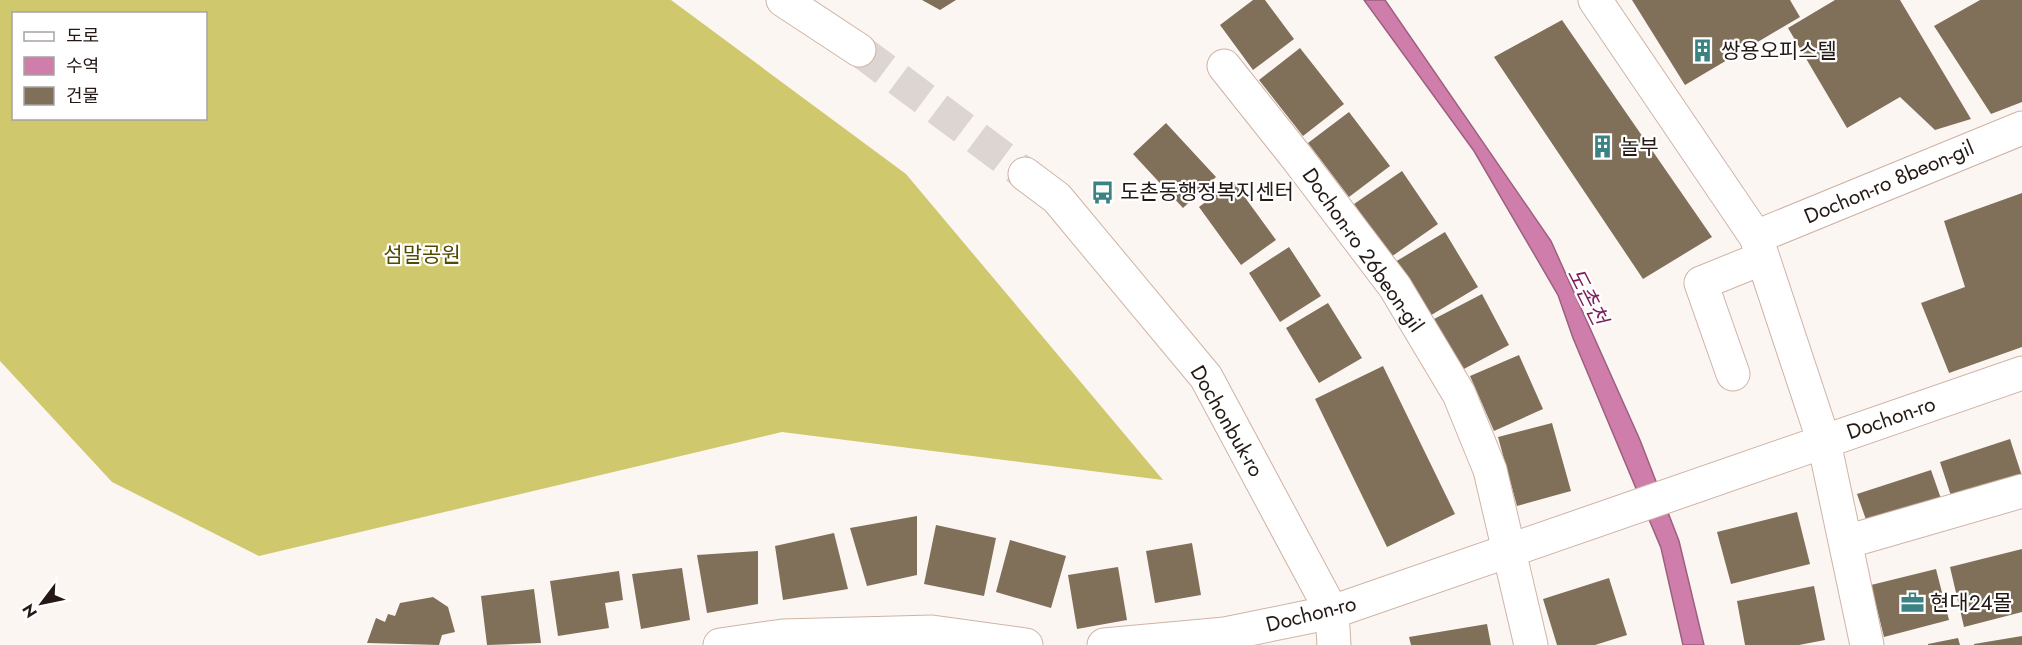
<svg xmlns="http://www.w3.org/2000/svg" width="2022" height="645" viewBox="0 0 2022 645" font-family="Jost,'Noto Sans KR',sans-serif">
<rect width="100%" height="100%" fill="#fcf6f3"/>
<path fill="#d0c86c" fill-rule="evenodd" d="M 0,0 L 671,0 L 906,174 L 1163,480 L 782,432 L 259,556 L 112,482 L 0,361 ZM 14,14 L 206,14 L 206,118 L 14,118 Z"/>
<path fill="#cf7eab" stroke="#9c607e" stroke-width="1.5" d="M 1364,0 L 1385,0 L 1551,241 L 1640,440 L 1679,541 L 1704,645 L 1683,645 L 1661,548 L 1573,338 L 1558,295 L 1474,151 Z"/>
<path fill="#80705a" d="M 922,0 L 956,0 L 940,10 Z
M 1253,0 L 1265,0 L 1294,39 L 1253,70 L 1220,25 Z
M 1632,0 L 1790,0 L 1800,17 L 1685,85 Z
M 1835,0 L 1900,0 L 1971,119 L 1935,130 L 1900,97 L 1847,128 L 1788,28 Z
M 1980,0 L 2022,0 L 2022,102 L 1991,114 L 1934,26 Z
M 1562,20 L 1712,237 L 1643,279 L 1494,57 Z
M 1300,48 L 1344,104 L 1303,136 L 1259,80 Z
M 1349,112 L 1390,166 L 1349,197 L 1308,143 Z
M 1166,123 L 1216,177 L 1183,208 L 1133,154 Z
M 1402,171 L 1438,224 L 1391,257 L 1354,204 Z
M 1233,181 L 1276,240 L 1241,265 L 1199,207 Z
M 2022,193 L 2022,347 L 1949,373 L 1921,303 L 1965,287 L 1944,221 Z
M 1445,232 L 1478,287 L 1428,317 L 1395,262 Z
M 1289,247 L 1321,296 L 1280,322 L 1249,273 Z
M 1482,294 L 1509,345 L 1462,370 L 1434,319 Z
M 1328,303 L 1362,358 L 1319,383 L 1286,328 Z
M 1519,355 L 1543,409 L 1494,431 L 1470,376 Z
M 1383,366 L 1455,514 L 1387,547 L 1315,399 Z
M 1552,423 L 1571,491 L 1517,506 L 1498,437 Z
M 2010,439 L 2022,476 L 1955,508 L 1940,462 Z
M 1931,470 L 1945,510 L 1871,534 L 1857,494 Z
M 1797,512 L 1810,564 L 1731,584 L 1717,532 Z
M 917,516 L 917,575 L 867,586 L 850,528 Z
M 936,525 L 996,538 L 984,596 L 924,584 Z
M 834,533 L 848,589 L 783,600 L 775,546 Z
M 1010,540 L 1066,556 L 1051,608 L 996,592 Z
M 1192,543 L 1201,595 L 1155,603 L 1146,551 Z
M 2022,549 L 2022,612 L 1964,627 L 1950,567 Z
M 758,551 L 758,604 L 707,613 L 697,555 Z
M 1118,567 L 1127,620 L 1077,629 L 1068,575 Z
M 682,568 L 690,620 L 641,629 L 632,574 Z
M 1936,569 L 1949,620 L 1884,637 L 1871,585 Z
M 619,571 L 623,600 L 605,603 L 609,628 L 558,636 L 550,581 Z
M 1609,578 L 1627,635 L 1595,645 L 1557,645 L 1543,599 Z
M 1814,586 L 1825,640 L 1799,645 L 1745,645 L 1737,601 Z
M 534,589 L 541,643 L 487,645 L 481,596 Z
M 433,597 L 448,607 L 455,632 L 442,635 L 439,645 L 367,643 L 376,618 L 385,622 L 388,614 L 395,616 L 400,603 Z
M 1487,624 L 1491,645 L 1411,645 L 1409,637 Z
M 2022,636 L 2022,645 L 1974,645 L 1974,644 Z
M 1958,638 L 1960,645 L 1928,645 L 1928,644 Z"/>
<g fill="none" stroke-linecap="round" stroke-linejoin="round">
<path stroke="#dcd5d2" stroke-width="33" stroke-dasharray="33 16" stroke-linecap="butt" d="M 859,50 L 1025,174"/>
<defs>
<path id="minor" d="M 783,0 L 859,50
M 1595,0 L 1756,237 L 1824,442 L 1867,645
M 1224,66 L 1298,159 L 1395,287 L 1459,394 L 1490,470 L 1531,645
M 1025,174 L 1057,198 L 1206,377 L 1332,612 L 1334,645
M 1756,237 L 2022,128
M 1733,374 L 1701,283 L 1763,258
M 1846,542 L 2022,491
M 720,645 L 783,636 L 932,632 L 1026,645
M 1104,645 L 1225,634 L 1332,612 L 2022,373"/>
</defs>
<use href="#minor" stroke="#cfb3a6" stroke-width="35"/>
<use href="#minor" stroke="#fff" stroke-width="33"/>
</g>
<defs>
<symbol id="building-bare" viewBox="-9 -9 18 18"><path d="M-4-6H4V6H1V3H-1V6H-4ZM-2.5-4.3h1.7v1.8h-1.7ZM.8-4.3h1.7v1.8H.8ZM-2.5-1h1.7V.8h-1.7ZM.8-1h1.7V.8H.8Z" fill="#3b8382" stroke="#fff" stroke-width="2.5" paint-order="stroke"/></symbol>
<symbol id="bus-bare" viewBox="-9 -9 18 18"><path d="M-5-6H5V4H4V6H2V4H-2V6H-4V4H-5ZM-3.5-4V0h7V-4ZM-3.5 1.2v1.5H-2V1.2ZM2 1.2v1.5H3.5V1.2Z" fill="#3b8382" stroke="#fff" stroke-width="2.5" paint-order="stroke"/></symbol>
<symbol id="office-bare" viewBox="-9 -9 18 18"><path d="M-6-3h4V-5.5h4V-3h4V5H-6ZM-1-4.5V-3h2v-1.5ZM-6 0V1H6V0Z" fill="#3b8382" stroke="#fff" stroke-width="2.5" paint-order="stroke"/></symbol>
</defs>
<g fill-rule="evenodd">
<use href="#building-bare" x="1686" y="34" width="33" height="33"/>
<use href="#building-bare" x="1586" y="130" width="33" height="33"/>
<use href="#bus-bare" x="1086" y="176" width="33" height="33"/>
<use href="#office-bare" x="1896" y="586" width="33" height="33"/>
</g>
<g text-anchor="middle" stroke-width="4.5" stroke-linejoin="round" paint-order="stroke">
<g font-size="21" fill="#241915" stroke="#fff" text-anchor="start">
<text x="1721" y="58">쌍용오피스텔</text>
<text x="1620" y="154">놀부</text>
<text x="1120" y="199">도촌동행정복지센터</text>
<text x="1930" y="610">현대24몰</text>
</g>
<g font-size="21" fill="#241915" stroke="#fff">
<text transform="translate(1889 182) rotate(-23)" y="7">Dochon-ro 8beon-gil</text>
<text transform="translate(1363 250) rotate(55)" y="7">Dochon-ro 26beon-gil</text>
<text transform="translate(1891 418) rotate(-19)" y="7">Dochon-ro</text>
<text transform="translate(1227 421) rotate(60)" y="7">Dochonbuk-ro</text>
<text transform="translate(1311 614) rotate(-14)" y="7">Dochon-ro</text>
</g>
<g font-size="21" fill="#514b00" stroke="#fff">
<text x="422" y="262">섬말공원</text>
</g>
<g font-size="22" font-style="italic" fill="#7e1f5c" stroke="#fff">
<text transform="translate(1588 296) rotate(63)" y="8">도촌천</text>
</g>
</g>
<rect x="12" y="12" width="195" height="108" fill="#ffffff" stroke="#a7a3a1" stroke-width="1.5"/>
<rect x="24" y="32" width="30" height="9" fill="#ffffff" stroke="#a7a3a1" stroke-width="1.5"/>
<text x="66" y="42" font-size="18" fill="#241915">도로</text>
<rect x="24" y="57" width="30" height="18" fill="#cf7eab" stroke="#a7a3a1" stroke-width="1.5"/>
<text x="66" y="72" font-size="18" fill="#241915">수역</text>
<rect x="24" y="87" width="30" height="18" fill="#80705a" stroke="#a7a3a1" stroke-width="1.5"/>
<text x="66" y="102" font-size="18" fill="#241915">건물</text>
<g transform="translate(42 603) rotate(238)" stroke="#ffffff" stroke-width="4.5" paint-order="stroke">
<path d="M0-4.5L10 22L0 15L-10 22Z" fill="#241915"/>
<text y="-9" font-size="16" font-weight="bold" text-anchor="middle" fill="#241915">N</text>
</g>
</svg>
